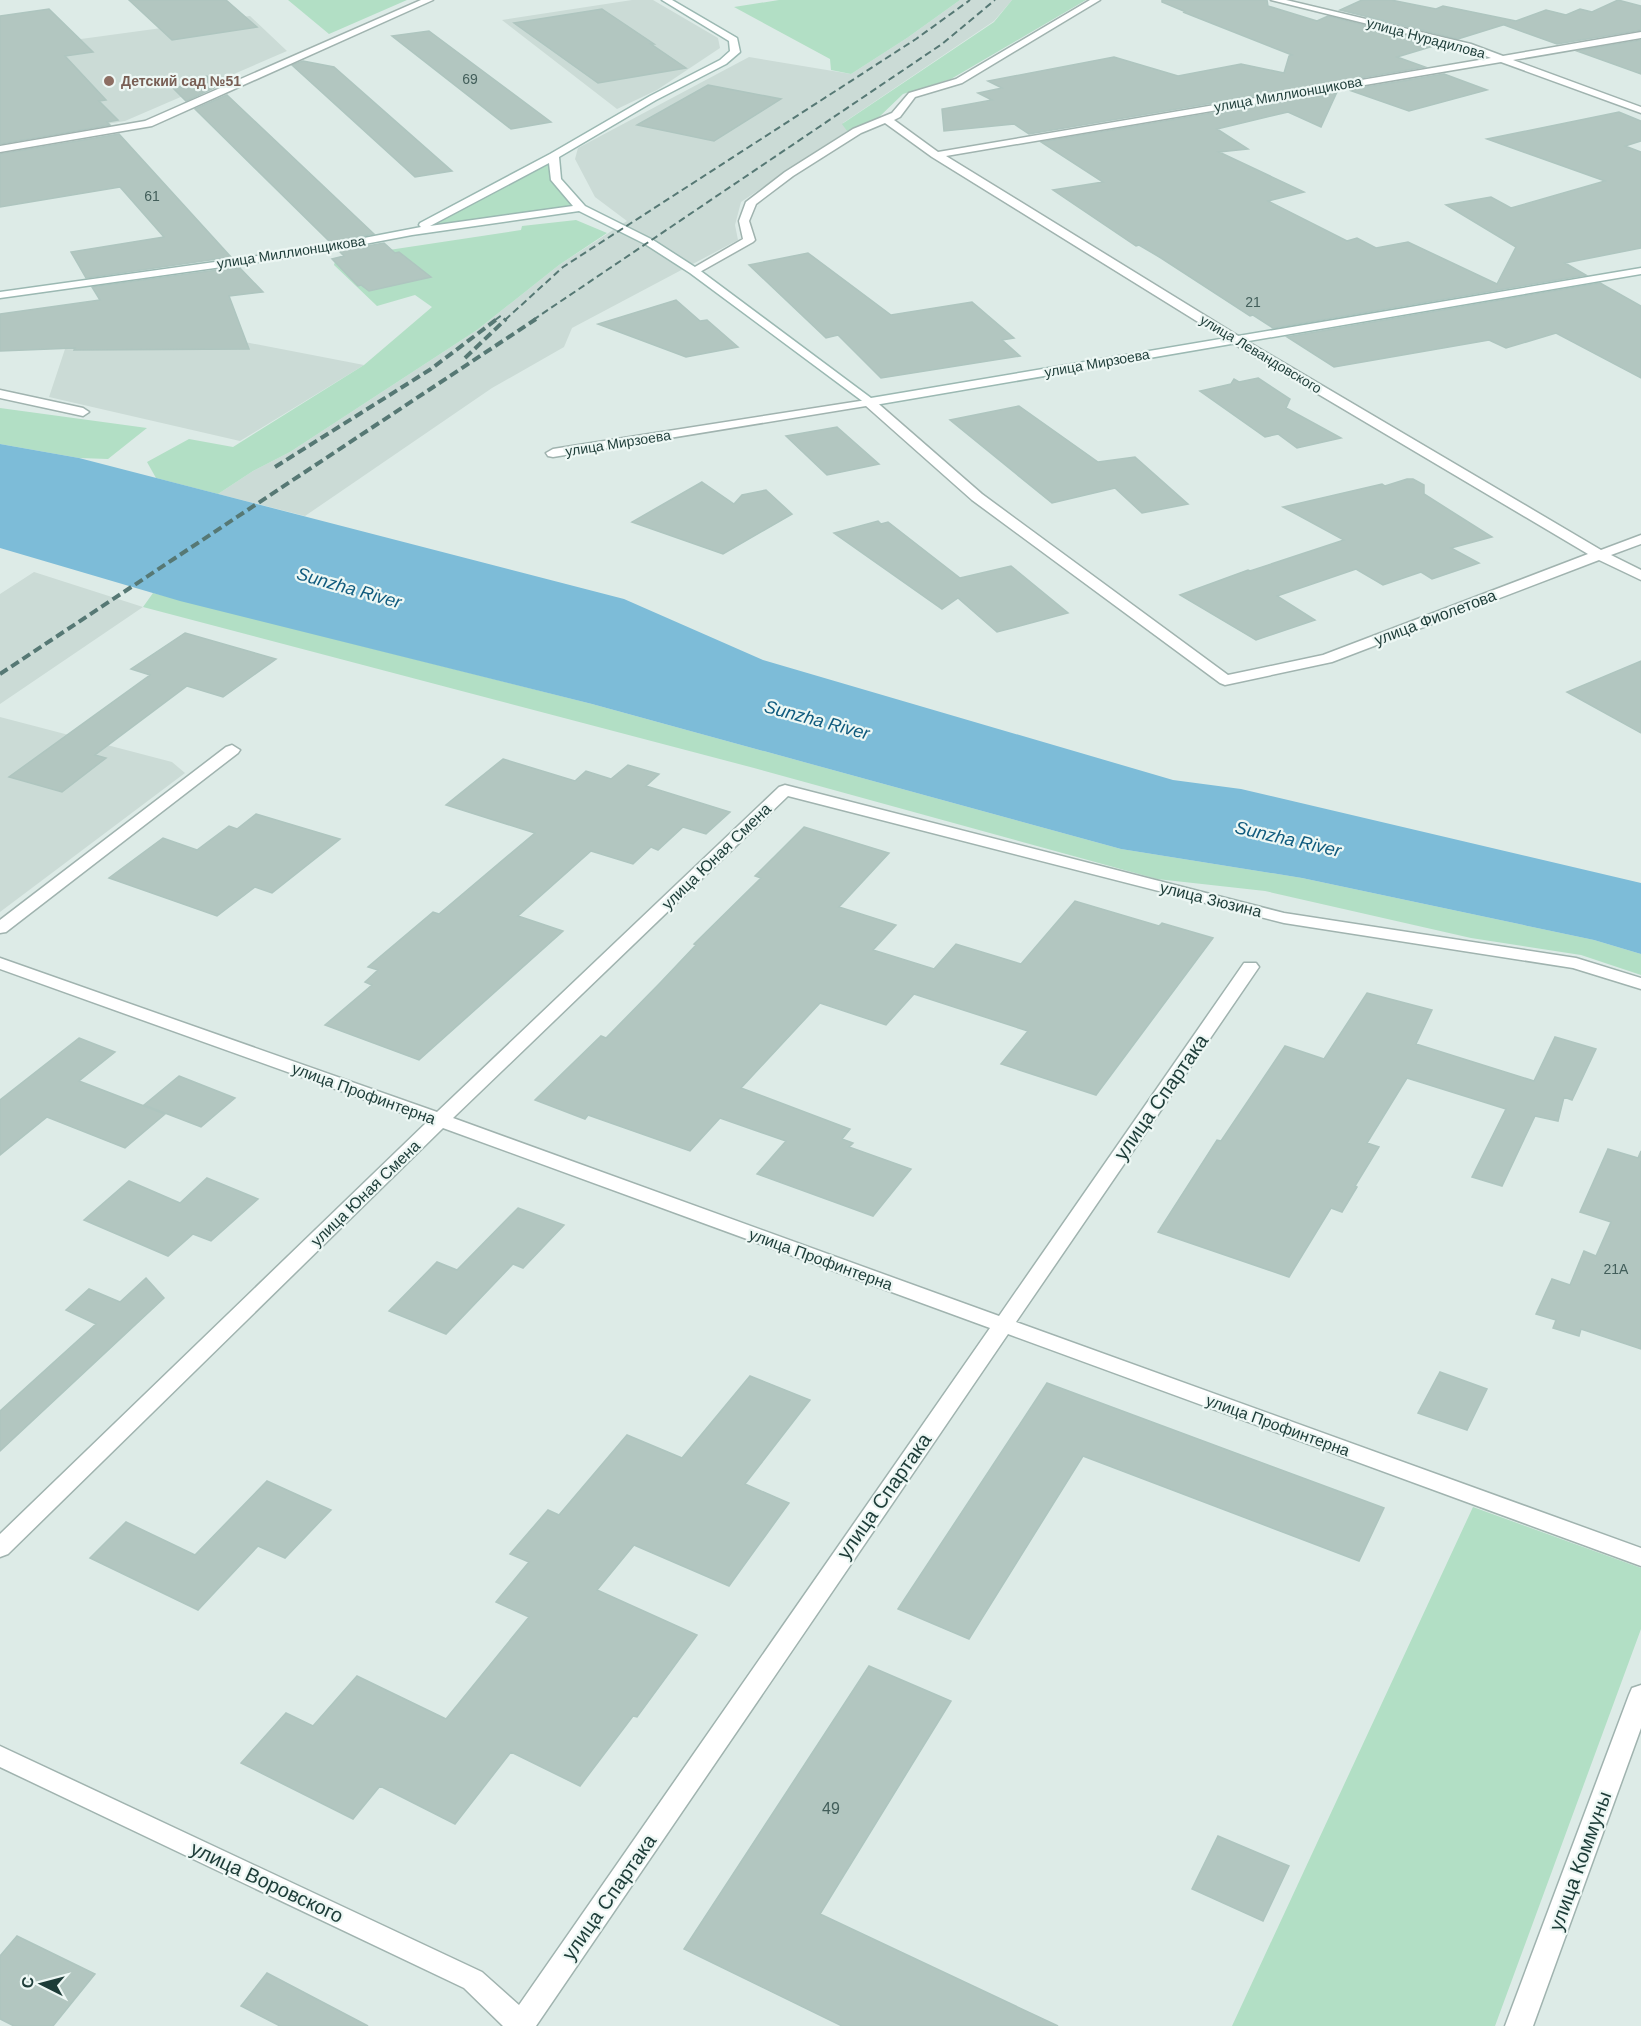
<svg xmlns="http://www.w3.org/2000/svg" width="1641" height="2026" viewBox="0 0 1641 2026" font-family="Arial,sans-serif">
<rect width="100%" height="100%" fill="#ddebe7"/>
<path fill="#cbdbd6" d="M 632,0 L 653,0 L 718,38 L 720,48 L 657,90 L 617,109 L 502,20 Z
M 960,0 L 1012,0 L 994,21 L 843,123 L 847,131 L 741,202 L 735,225 L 738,240 L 572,328 L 564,347 L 492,388 L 305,516 L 218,494 L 253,471 L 290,452 L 477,330 L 559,265 L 627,221 L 595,197 L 575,159 L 578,148 L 749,57 L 851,74 L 907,38 Z
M 250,16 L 287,51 L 125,121 L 0,141 L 0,50 Z
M 208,335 L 364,365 L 240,441 L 49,397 L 68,340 Z
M 34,572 L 143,607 L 0,704 L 0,594 Z
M 0,717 L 172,762 L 185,773 L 0,912 Z"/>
<path fill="#b2dfc5" d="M 288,0 L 407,0 L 329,34 Z
M 779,0 L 960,0 L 907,38 L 851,74 L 831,70 L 830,59 L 734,7 Z
M 1012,0 L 1086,0 L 951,79 L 903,94 L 877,119 L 847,131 L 842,124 L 994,22 Z
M 554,156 L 556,180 L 581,208 L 412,232 Z
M 576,220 L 607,233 L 559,265 L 477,330 L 290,452 L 253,471 L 218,494 L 156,478 L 147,462 L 189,439 L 233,447 L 364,365 L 432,307 L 415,295 L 377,306 L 334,265 L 336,258 L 521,230 L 522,226 Z
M 0,408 L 147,428 L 108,459 L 79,458 L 0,444 Z
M 153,593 L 592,704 L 1121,849 L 1302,878 L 1594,940 L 1641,954 L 1641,975 L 1581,955 L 1471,938 L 1265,891 L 1157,879 L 754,768 L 143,607 Z
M 1473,1507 L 1641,1568 L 1641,1629 L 1495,2026 L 1232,2026 Z"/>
<path fill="#7dbcd8" d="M 0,444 L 79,458 L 624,599 L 763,660 L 1173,780 L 1241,789 L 1641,883 L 1641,954 L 1594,940 L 1302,878 L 1121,849 L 592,704 L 180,601 L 0,548 Z"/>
<path fill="#b2c6c0" stroke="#aec5bf" stroke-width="1.5" d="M 129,0 L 226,0 L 257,27 L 172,40 Z
M 1162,0 L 1267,0 L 1268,6 L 1317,21 L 1328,16 L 1440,44 L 1397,57 L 1425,67 L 1029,134 L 1014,124 L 944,131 L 942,109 L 992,100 L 978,93 L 1002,88 L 988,81 L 1114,57 L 1178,76 L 1241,64 L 1284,73 L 1289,56 L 1292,55 L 1183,12 L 1186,12 L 1162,2 Z
M 1362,0 L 1391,0 L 1436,9 L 1443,6 L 1516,21 L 1546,10 L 1566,15 L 1580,9 L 1592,12 L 1618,0 L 1641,6 L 1641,30 L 1557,44 L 1504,25 L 1506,24 L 1458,39 L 1340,10 Z
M 49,9 L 93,52 L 65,56 L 106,100 L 99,101 L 118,120 L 107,122 L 110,125 L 0,144 L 0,16 Z
M 602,9 L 654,44 L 651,44 L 686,68 L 598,83 L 514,23 Z
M 429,31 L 551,122 L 511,129 L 392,36 Z
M 1641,40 L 1641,74 L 1577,51 Z
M 303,61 L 334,67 L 452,171 L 415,177 L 292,65 Z
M 1444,74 L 1487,90 L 1409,111 L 1349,90 Z
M 207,76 L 218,86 L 186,101 L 174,89 Z
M 708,85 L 781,99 L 714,141 L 637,125 Z
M 1337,92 L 1321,127 L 1288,112 L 1217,129 L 1248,149 L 1219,152 L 1304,192 L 1268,201 L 1347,241 L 1357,238 L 1376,248 L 1408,242 L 1497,284 L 1516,247 L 1446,205 L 1491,197 L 1511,208 L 1605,181 L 1487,139 L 1619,112 L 1641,121 L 1641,141 L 1625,146 L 1641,152 L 1641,248 L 1565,263 L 1586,275 L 1273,328 L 1253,315 L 1250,316 L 1161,258 L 1139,245 L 1136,246 L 1053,190 L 1103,182 L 1041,142 Z
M 227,95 L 374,234 L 330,242 L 195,109 Z
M 119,134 L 231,257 L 86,278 L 71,252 L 164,237 L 120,187 L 0,207 L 0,154 Z
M 384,243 L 395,253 L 399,252 L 431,277 L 369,291 L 361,285 L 358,286 L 332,259 L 344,256 L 339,251 Z
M 808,253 L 891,315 L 972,302 L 1014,338 L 1002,340 L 1020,356 L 881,378 L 838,335 L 826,338 L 749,265 Z
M 239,267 L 263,292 L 229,296 L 249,349 L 74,350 L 75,348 L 0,351 L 0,314 L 100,300 L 92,287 Z
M 1600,283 L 1641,306 L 1641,378 L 1556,333 L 1506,348 L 1489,340 L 1334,367 L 1287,337 Z
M 676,300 L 700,321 L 707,320 L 738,347 L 686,357 L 598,324 Z
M 1258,378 L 1290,399 L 1286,408 L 1341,438 L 1297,448 L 1278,434 L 1265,437 L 1200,391 L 1231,384 L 1234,379 L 1239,382 Z
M 1019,406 L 1098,462 L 1135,457 L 1188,504 L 1142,513 L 1115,488 L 1052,503 L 950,420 Z
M 837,427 L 879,464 L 827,475 L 786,436 Z
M 1407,479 L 1413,479 L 1424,485 L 1424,494 L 1492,537 L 1451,548 L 1479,563 L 1432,579 L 1421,572 L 1383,585 L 1356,569 L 1277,596 L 1315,620 L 1256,640 L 1180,595 L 1248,570 L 1250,571 L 1344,540 L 1283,507 L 1382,484 L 1385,486 Z
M 702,482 L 734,504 L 742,495 L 766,490 L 792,514 L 723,554 L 632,522 Z
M 878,521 L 881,524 L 888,522 L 960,578 L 1011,566 L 1068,613 L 997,632 L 958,598 L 942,609 L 834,533 Z
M 185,633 L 276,659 L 223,697 L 187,686 L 95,755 L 106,758 L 62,792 L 9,777 L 150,675 L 131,669 Z
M 1641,661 L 1641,733 L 1567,692 Z
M 503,759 L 575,781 L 586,771 L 611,779 L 628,765 L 659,774 L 646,786 L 730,812 L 706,834 L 683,827 L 658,850 L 651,847 L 633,864 L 591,851 L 518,916 L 563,931 L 419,1060 L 325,1025 L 372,985 L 365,982 L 378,970 L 368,967 L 433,912 L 439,914 L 535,833 L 446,805 Z
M 256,814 L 340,839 L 272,893 L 255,887 L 217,916 L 109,878 L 163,838 L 197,850 L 229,826 L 237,829 Z
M 804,827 L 889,853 L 839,907 L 896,925 L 873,950 L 934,969 L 956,944 L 1021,964 L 1075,901 L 1159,926 L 1162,923 L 1213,938 L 1096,1095 L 1001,1064 L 1028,1031 L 914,994 L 886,1025 L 820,1003 L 741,1088 L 850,1129 L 842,1139 L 853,1143 L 849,1147 L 911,1169 L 873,1216 L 757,1174 L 786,1141 L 720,1118 L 690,1151 L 588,1115 L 585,1119 L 535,1100 L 601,1036 L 606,1038 L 660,983 L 696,945 L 694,944 L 761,878 L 755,876 Z
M 1367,993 L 1432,1010 L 1416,1044 L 1534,1081 L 1555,1037 L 1596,1049 L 1572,1100 L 1564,1097 L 1558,1121 L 1535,1116 L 1502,1186 L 1472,1177 L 1506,1109 L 1407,1078 L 1367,1143 L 1379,1147 L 1355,1186 L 1357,1187 L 1342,1212 L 1331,1208 L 1289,1277 L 1158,1232 L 1217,1140 L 1221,1141 L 1285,1046 L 1324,1059 Z
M 79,1038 L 115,1052 L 79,1081 L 165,1114 L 125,1148 L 47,1117 L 0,1155 L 0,1100 Z
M 179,1076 L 235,1098 L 201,1127 L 144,1105 Z
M 1608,1149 L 1638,1158 L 1641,1151 L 1641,1349 L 1581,1329 L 1579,1336 L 1553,1328 L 1556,1320 L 1536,1314 L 1552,1279 L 1570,1285 L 1584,1251 L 1596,1256 L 1611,1222 L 1580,1212 Z
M 207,1178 L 258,1199 L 211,1241 L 193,1234 L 168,1256 L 84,1220 L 129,1181 L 180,1203 Z
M 518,1208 L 564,1225 L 523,1268 L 513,1264 L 446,1334 L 389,1311 L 437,1262 L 457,1270 Z
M 146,1278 L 164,1298 L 0,1451 L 0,1411 L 96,1324 L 66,1310 L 89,1289 L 120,1302 Z
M 1440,1372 L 1487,1389 L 1467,1430 L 1418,1413 Z
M 750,1376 L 810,1400 L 745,1484 L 789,1503 L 729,1586 L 634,1545 L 597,1590 L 697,1635 L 637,1717 L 633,1716 L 580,1786 L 511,1752 L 455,1824 L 380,1786 L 353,1819 L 241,1763 L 286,1713 L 313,1726 L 357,1676 L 446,1719 L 529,1617 L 496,1602 L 529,1562 L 510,1554 L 548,1510 L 559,1515 L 627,1435 L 682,1458 Z
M 1047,1383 L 1384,1508 L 1359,1561 L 1083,1456 L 969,1639 L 898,1609 Z
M 267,1481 L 331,1510 L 285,1558 L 258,1546 L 198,1610 L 90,1558 L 126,1522 L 195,1555 Z
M 869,1666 L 951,1701 L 820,1914 L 1058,2026 L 842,2026 L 684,1949 Z
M 1218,1836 L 1289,1866 L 1263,1921 L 1192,1889 Z
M 17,1936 L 95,1974 L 53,2026 L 14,2026 L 0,2019 L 0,1956 Z
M 267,1973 L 368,2026 L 280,2026 L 241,2006 Z"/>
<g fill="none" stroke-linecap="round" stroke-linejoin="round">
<defs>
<path id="street" d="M 421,0 L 433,0 L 152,126 L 0,152 L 0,146 L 145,121 Z
M 1090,0 L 1100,0 L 962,83 L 915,97 L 900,117 L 894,120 L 938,152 L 1491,58 L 1465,48 L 1271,0 L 1286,0 L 1471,44 L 1503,56 L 1641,32 L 1641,38 L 1513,60 L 1641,107 L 1641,113 L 1501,62 L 946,156 L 1240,337 L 1601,550 L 1641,535 L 1641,544 L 1611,555 L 1641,570 L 1641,580 L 1599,560 L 1332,662 L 1225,685 L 1220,683 L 972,500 L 866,406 L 553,457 L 548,456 L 546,453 L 553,449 L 873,399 L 982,494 L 1228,675 L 1323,655 L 1588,554 L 1232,343 L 932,157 L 885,123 L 861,133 L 793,176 L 756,204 L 749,221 L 755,240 L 753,242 L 698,273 L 694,274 L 688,271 L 743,239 L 739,221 L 746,202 L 785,172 L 853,129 L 892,113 L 909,93 L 956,79 Z
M 0,390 L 83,408 L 89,412 L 83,416 L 0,398 Z
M 232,745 L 240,750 L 238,753 L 6,932 L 0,933 L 0,920 L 226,747 Z
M 785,785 L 1284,913 L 1576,958 L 1641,978 L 1641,989 L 1573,968 L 1284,923 L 788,796 L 453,1118 L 999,1316 L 1244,963 L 1256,963 L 1259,967 L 1016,1322 L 1641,1548 L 1641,1566 L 1008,1334 L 536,2026 L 503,2026 L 464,1988 L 0,1767 L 0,1746 L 482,1972 L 519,2005 L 990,1328 L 443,1128 L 8,1554 L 0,1557 L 0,1534 L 427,1122 L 0,969 L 0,958 L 437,1112 L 779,787 Z
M 1641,1685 L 1641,1728 L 1533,2026 L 1505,2026 L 1629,1695 L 1632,1688 Z"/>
<path id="secondary" d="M 662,0 L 672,0 L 737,38 L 740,52 L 726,64 L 656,100 L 559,157 L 561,179 L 585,206 L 653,240 L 698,269 L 871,398 L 1641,268 L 1641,274 L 869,406 L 690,273 L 645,244 L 579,211 L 412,235 L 307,255 L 0,298 L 0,292 L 307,249 L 421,227 L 419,225 L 420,223 L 550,154 L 650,96 L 720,60 L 730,51 L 729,41 ZM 549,163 L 551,180 L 573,206 L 430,226 Z"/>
</defs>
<use href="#street" stroke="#a0b3af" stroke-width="3"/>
<use href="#secondary" stroke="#9bb8b2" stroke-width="3"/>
<use href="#street" fill="#fff" fill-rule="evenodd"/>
<use href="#secondary" fill="#fff" fill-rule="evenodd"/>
<path stroke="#567874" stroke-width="2" stroke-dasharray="7 4" stroke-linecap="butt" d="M 495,320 L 502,315
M 505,320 L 563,267 L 916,39 L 970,0
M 533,320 L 942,44 L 995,0"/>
<path stroke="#567874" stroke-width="4" stroke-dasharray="9 4.5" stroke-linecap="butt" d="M 465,358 L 506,319
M 275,467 L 431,369 L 497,319
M 0,674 L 536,319"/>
</g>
<circle fill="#8d6e63" stroke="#edf7f4" stroke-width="2" cx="109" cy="81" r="6"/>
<g text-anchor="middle" stroke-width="4.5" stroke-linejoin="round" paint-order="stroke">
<g font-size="14" fill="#1d3c38" stroke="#edf7f4">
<text transform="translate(1426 38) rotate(15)" y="5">улица Нурадилова</text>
<text transform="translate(1288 94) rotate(-10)" y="5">улица Миллионщикова</text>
<text transform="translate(291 252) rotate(-9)" y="5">улица Миллионщикова</text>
<text transform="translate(1261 354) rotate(31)" y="5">улица Левандовского</text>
<text transform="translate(1097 363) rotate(-10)" y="5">улица Мирзоева</text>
<text transform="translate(618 443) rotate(-9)" y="5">улица Мирзоева</text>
</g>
<g font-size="14" fill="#425e5a">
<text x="470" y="84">69</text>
<text x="152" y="201">61</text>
<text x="1253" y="307">21</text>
<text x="1616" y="1274">21А</text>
</g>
<g font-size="14" font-weight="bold" fill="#785e54" stroke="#edf7f4" text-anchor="start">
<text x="121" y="86">Детский сад №51</text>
</g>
<g font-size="16" fill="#1d3c38" stroke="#edf7f4">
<text transform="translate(1435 617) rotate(-21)" y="6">улица Фиолетова</text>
<text transform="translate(716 856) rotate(-44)" y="6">улица Юная Смена</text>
<text transform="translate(1211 899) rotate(14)" y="6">улица Зюзина</text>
<text transform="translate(364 1093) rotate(20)" y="6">улица Профинтерна</text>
<text transform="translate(365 1193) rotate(-44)" y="6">улица Юная Смена</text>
<text transform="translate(821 1259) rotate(20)" y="6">улица Профинтерна</text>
<text transform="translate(1278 1425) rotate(20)" y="6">улица Профинтерна</text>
</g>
<g font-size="16" fill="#425e5a">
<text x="831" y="1814">49</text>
</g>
<g font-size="18" font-style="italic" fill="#105b7e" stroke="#edf7f4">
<text transform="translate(349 588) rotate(16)" y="6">Sunzha River</text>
<text transform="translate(817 720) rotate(15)" y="6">Sunzha River</text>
<text transform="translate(1288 839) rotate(13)" y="6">Sunzha River</text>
</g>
<g font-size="20" fill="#1d3c38" stroke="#edf7f4">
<text transform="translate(1161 1097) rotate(-55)" y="7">улица Спартака</text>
<text transform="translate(884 1496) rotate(-55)" y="7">улица Спартака</text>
<text transform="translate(1580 1861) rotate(-70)" y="7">улица Коммуны</text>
<text transform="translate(267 1882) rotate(25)" y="7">улица Воровского</text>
<text transform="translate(609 1897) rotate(-55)" y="7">улица Спартака</text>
</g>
</g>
<g transform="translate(42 1984) rotate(276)" stroke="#edf7f4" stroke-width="4.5" paint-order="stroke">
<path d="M0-4.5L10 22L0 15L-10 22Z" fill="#1d3c38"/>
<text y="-9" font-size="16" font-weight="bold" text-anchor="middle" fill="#1d3c38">С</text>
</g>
</svg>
